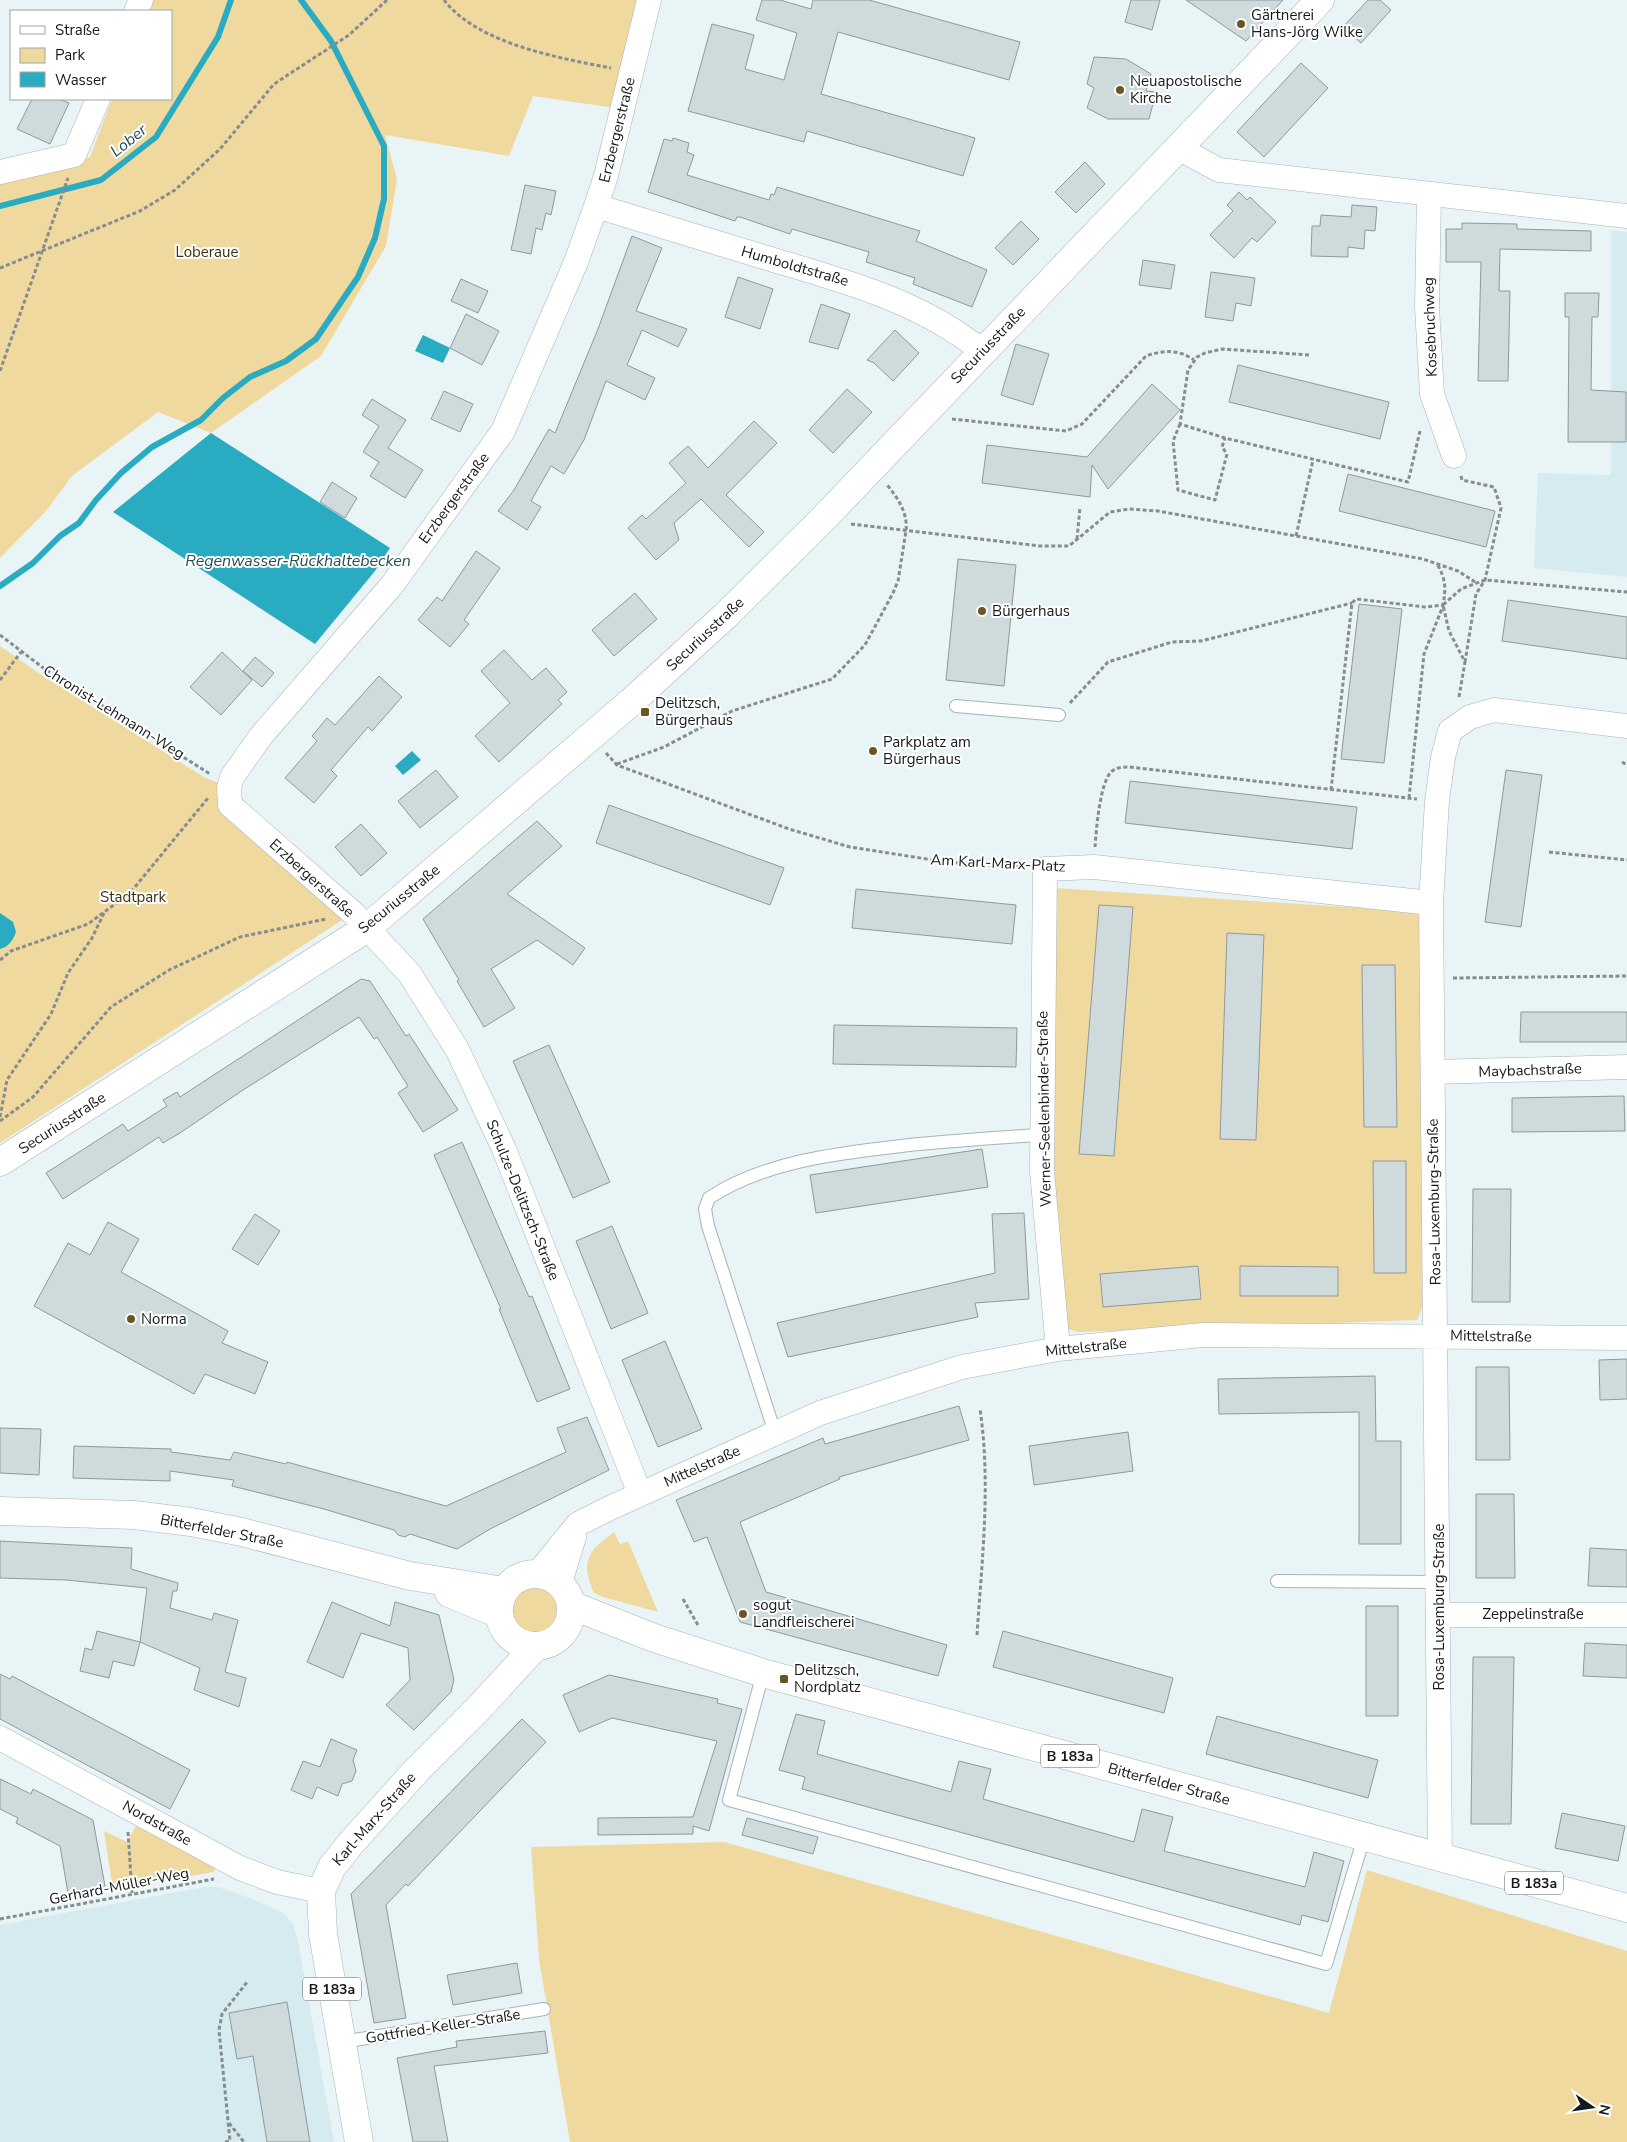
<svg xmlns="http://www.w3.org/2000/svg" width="1627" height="2142" viewBox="0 0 1627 2142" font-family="'Nunito Sans',sans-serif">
<rect width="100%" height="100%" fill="#e9f4f6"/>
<path fill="#d6ebef" d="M 1611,230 L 1627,232 L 1627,577 L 1534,568 L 1538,473 L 1611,475 Z
M 204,1887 L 218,1887 L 250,1898 L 283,1913 L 293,1924 L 298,1941 L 334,2142 L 0,2142 L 0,1925 Z"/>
<path fill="#f0d99f" d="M 150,0 L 649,0 L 622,109 L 533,96 L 509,156 L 385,135 L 397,179 L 386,246 L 321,356 L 211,433 L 158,412 L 72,476 L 46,511 L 0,558 L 0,178 L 90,157 L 112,99 L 171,99 L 171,11 L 146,11 Z
M 0,646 L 43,676 L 204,777 L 229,788 L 353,913 L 0,1143 Z
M 1055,888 L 1421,912 L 1422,1308 L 1417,1320 L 1078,1332 L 1068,1329 L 1066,1321 L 1053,1167 Z
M 614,1532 L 620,1544 L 628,1541 L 658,1612 L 603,1597 L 594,1593 C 580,1561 588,1551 614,1532 Z
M510 1610a25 25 0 1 1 50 0a25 25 0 1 1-50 0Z
M 136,1826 L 215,1868 L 214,1872 L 113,1890 L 104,1831 L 127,1842 Z
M 724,1842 L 1329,2013 L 1367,1870 L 1627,1951 L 1627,2142 L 570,2142 L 539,1959 L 531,1847 Z"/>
<path fill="#29abc1" d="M 423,335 L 450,348 L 443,363 L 415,351 Z
M 211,433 L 390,548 L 375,571 L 315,644 L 113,512 Z
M 412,751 L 421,760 L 403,775 L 395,766 Z
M 0,913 L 13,922 L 16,932 C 13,940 9,947 0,949 Z"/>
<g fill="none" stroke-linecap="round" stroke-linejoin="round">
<path stroke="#29abc1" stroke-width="6" d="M 0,206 L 101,180 L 156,137 L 218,37 L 231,0
M 0,586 L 33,563 L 60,536 L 79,523 L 96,500 L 121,473 L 152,447 L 201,420 L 223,398 L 250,377 L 286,361 L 316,339 L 358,277 L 375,238 L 384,199 L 384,146 L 331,41 L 301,0"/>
</g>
<path fill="#cedadc" stroke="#8f999b" d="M 762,0 L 780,0 L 811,9 L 813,0 L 869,0 L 1020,42 L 1009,80 L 838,32 L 821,94 L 975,138 L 963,176 L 807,131 L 804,142 L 688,111 L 712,24 L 754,35 L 745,69 L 784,80 L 797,33 L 756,20 Z
M 1131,0 L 1160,0 L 1152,30 L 1125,22 Z
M 1186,0 L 1283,0 L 1246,41 Z
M 1368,0 L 1380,0 L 1391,10 L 1361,43 L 1343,27 Z
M 1094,57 L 1126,59 L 1151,74 L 1146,91 L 1156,92 L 1149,119 L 1108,119 L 1087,108 L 1094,88 L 1087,84 Z
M 1301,63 L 1328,88 L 1264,157 L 1237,132 Z
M 32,99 L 59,99 L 69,103 L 50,144 L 17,129 Z
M 673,138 L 689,143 L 687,152 L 694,155 L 687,175 L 769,200 L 771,194 L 774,195 L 777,187 L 920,231 L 916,241 L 987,270 L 972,307 L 913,284 L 915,278 L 866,262 L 869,252 L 792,229 L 790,234 L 740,217 L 737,217 L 735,221 L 648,192 L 664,139 L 672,141 Z
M 1085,162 L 1105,184 L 1076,213 L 1055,192 Z
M 525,185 L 556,191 L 551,215 L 546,213 L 542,230 L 536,228 L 531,254 L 511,250 Z
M 1239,192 L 1247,200 L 1250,197 L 1276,222 L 1257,242 L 1252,238 L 1234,258 L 1210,235 L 1233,211 L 1227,205 Z
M 1352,205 L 1377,207 L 1375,231 L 1365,230 L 1364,249 L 1348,247 L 1348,257 L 1311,256 L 1312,226 L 1320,226 L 1321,215 L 1351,217 Z
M 1021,221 L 1039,239 L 1013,265 L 995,248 Z
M 1462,223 L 1517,224 L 1517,229 L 1591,231 L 1591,251 L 1500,249 L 1499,291 L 1510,291 L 1508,381 L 1478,381 L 1481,262 L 1446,262 L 1446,229 L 1462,229 Z
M 632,236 L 662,248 L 636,311 L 687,329 L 678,347 L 642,330 L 627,365 L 655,378 L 645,400 L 606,381 L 584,440 L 564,474 L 551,466 L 531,501 L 541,507 L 527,530 L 498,511 L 514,490 L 549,429 L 555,433 L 598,329 Z
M 1143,260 L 1175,265 L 1171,289 L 1139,285 Z
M 1211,272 L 1255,278 L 1251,306 L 1236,303 L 1233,321 L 1205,317 Z
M 738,277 L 773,289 L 760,329 L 725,317 Z
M 461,279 L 488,291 L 478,313 L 451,301 Z
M 1565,293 L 1599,293 L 1598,317 L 1592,317 L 1591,390 L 1626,392 L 1626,442 L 1568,442 L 1569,317 L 1565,317 Z
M 821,304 L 850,314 L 838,349 L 809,342 Z
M 466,314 L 499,331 L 482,365 L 450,348 Z
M 895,330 L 919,353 L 893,381 L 874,363 L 867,360 Z
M 1016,344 L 1049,354 L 1033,405 L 1001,395 Z
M 1238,365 L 1389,402 L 1380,439 L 1229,402 Z
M 1152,384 L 1180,410 L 1108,489 L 1092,465 L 1090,497 L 982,483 L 987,445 L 1087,457 Z
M 847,389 L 872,412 L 833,453 L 809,430 Z
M 444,391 L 473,404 L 460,432 L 431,419 Z
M 372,399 L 406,420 L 388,448 L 423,470 L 405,498 L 370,476 L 379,462 L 363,452 L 379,426 L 362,415 Z
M 754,421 L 777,443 L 726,495 L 764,532 L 749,547 L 701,499 L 674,523 L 679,540 L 656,560 L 628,528 L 642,515 L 646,519 L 686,483 L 669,463 L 688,446 L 708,468 Z
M 1348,474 L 1495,511 L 1486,547 L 1339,511 Z
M 332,482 L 357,498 L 345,518 L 320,502 Z
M 476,551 L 500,568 L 464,620 L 469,624 L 450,647 L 418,620 L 437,597 L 442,601 Z
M 958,559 L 1016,565 L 1004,686 L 946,680 Z
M 635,593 L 657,619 L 614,656 L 592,630 Z
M 1508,600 L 1627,617 L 1627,659 L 1502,641 Z
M 1359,604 L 1402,609 L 1384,763 L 1341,759 Z
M 504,650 L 532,680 L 546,668 L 567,692 L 558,700 L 562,704 L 499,762 L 475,736 L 510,703 L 481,671 Z
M 222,652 L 252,680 L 221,715 L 190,687 Z
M 255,657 L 274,673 L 262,687 L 243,671 Z
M 379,676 L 402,697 L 372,731 L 368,727 L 331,770 L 337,776 L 314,803 L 285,778 L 317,741 L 312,736 L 327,718 L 335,725 Z
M 436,770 L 458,797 L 420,828 L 398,801 Z
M 1506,770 L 1542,775 L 1521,927 L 1485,922 Z
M 1130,781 L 1357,807 L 1352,849 L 1125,823 Z
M 609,805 L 784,868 L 770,905 L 596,843 Z
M 537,821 L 562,846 L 507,894 L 585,948 L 573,965 L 537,940 L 491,969 L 515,1008 L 484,1027 L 457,981 L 459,980 L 423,919 Z
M 361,824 L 387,853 L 361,876 L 335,847 Z
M 856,889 L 1016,905 L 1012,944 L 852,928 Z
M 1099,905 L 1133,907 L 1114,1156 L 1079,1154 Z
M 1227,933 L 1264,935 L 1256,1140 L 1220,1139 Z
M 1362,965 L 1395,965 L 1397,1127 L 1364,1127 Z
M 361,979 L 370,981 L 406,1036 L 409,1034 L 458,1110 L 423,1132 L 398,1093 L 408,1086 L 377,1037 L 374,1039 L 359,1017 L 243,1090 L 180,1133 L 163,1143 L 159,1137 L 63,1199 L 46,1173 L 123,1124 L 128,1131 L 167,1106 L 163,1100 L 177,1092 L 180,1097 Z
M 1521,1012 L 1627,1012 L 1627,1042 L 1520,1042 Z
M 834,1025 L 1017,1028 L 1016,1067 L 833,1064 Z
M 549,1045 L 610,1182 L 573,1198 L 513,1061 Z
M 1624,1096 L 1625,1131 L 1512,1132 L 1512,1098 Z
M 462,1142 L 529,1297 L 532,1296 L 570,1389 L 537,1402 L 499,1309 L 501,1309 L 434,1155 Z
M 982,1149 L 988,1187 L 816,1213 L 810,1175 Z
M 1373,1161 L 1406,1161 L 1406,1273 L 1374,1273 Z
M 1473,1189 L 1511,1189 L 1510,1302 L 1472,1302 Z
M 1024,1213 L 1029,1299 L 975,1303 L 978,1317 L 788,1357 L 777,1323 L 995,1273 L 992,1214 Z
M 255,1214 L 280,1231 L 258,1265 L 232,1249 Z
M 108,1222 L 139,1239 L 121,1272 L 228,1331 L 222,1343 L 268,1362 L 255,1394 L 205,1374 L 194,1394 L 34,1306 L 68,1243 L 90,1255 Z
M 612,1226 L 648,1313 L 611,1329 L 576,1241 Z
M 1198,1266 L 1201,1299 L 1103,1307 L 1100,1274 Z
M 1240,1266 L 1338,1267 L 1338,1296 L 1240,1296 Z
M 665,1341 L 702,1429 L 658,1447 L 622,1360 Z
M 1627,1359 L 1627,1399 L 1600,1400 L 1599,1360 Z
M 1476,1367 L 1509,1367 L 1510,1460 L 1476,1460 Z
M 1375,1376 L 1376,1441 L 1401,1441 L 1401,1544 L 1359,1544 L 1359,1412 L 1219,1414 L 1218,1379 Z
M 959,1406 L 969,1440 L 839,1477 L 840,1479 L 740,1522 L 766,1592 L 947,1645 L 938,1676 L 740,1622 L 707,1537 L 694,1542 L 676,1500 L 823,1438 L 825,1444 Z
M 587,1417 L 609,1470 L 490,1529 L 457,1549 L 410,1534 L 405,1537 L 398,1535 L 394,1530 L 324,1509 L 232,1486 L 234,1480 L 170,1471 L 170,1481 L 73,1478 L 74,1446 L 171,1449 L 171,1452 L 230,1460 L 234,1452 L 286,1464 L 287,1462 L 446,1506 L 566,1452 L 557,1428 Z
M 0,1428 L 41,1429 L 39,1475 L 0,1473 Z
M 1128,1432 L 1133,1471 L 1034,1485 L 1029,1446 Z
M 1476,1494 L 1514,1494 L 1515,1578 L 1476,1578 Z
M 0,1541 L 132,1548 L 131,1569 L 178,1583 L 177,1591 L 173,1591 L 170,1608 L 212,1620 L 214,1613 L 238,1620 L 225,1672 L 246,1678 L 239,1707 L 194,1690 L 200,1668 L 140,1642 L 147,1588 L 66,1580 L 0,1578 Z
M 1590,1548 L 1627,1550 L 1627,1587 L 1588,1586 Z
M 332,1602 L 390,1626 L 395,1602 L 439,1615 L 454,1680 L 451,1692 L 414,1730 L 386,1705 L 410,1680 L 408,1648 L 361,1633 L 343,1678 L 307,1662 Z
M 1366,1606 L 1398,1606 L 1398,1716 L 1366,1716 Z
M 97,1631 L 140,1642 L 134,1666 L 113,1661 L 109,1678 L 80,1671 L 85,1648 L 92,1650 Z
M 1003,1631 L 1173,1678 L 1164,1713 L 993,1667 Z
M 1585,1643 L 1627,1645 L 1627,1678 L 1583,1676 Z
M 1473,1657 L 1514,1657 L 1511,1824 L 1471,1824 Z
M 0,1674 L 10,1679 L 12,1676 L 190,1770 L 170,1809 L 0,1719 Z
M 609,1675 L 718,1699 L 717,1703 L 742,1709 L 709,1831 L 693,1826 L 693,1834 L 598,1835 L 598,1818 L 693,1817 L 717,1741 L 612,1718 L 579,1732 L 563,1695 Z
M 796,1714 L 825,1721 L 817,1754 L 951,1792 L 959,1761 L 991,1769 L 983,1799 L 1134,1842 L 1142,1809 L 1173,1817 L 1164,1851 L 1305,1887 L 1314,1852 L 1344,1861 L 1328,1922 L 1302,1915 L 1300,1925 L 802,1789 L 805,1777 L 779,1770 Z
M 1217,1716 L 1378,1760 L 1368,1798 L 1206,1754 Z
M 522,1719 L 546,1742 L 408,1886 L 406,1884 L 386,1905 L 406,2018 L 374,2023 L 351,1894 Z
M 331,1739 L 357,1750 L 353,1760 L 356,1771 L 352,1781 L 342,1784 L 338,1796 L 317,1787 L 312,1799 L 291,1790 L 303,1761 L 320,1767 Z
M 0,1779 L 31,1794 L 33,1789 L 93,1820 L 105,1886 L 68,1893 L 60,1846 L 16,1823 L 18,1818 L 0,1809 Z
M 1562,1813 L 1625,1826 L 1618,1861 L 1555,1848 Z
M 747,1818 L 818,1837 L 813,1854 L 742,1835 Z
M 517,1963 L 522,1993 L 453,2005 L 447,1975 Z
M 287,2002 L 310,2142 L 267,2142 L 253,2056 L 237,2059 L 229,2013 Z
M 545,2031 L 548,2053 L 434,2066 L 448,2142 L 413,2142 L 397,2058 L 457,2047 L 456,2041 Z"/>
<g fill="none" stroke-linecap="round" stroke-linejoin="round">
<defs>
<path id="service" d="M 956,706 L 1059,715
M 775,1433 L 708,1226 L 705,1209 L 709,1198 C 767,1160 841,1153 909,1145 C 954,1141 997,1137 1042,1135
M 1277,1581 L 1439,1582
M 763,1673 L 729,1800 L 1326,1964 L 1364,1837
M 342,2042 L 544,2009"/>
<path id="minor" d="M 136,11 L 141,0
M 1178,148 L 1219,170 L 1627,216
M 0,172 L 74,155 L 98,99
M 1429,195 L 1427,307 L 1432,394 L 1454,456
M 596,206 C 653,223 710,241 767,258 C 843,281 919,300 982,351
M 1433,1072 L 1627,1067
M 1058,1349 L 1042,1171 L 1045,869 L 1094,867 L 1431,903
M 640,1494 L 504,1149 L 457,1049 L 409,973 L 353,913 L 230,805 L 229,788 L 232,777 L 261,736 L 392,585 L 503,431 L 576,262 L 596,206 L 606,176 L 649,0
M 538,1573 L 578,1524 L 610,1508 L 820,1413 L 962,1367 L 1058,1349 L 1203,1335 L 1627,1338
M 560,1583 L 574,1537
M 1439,1615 L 1627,1615
M 0,1738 L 240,1868 L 277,1882 L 321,1891
M 1440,1858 L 1431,903 L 1437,801 L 1443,757 L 1450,731 L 1470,717 L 1494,710 L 1627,726"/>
<path id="tertiary" d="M 0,1162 L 367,928 L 631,702 L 725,616 L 821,521 L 1320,0
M 0,1511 L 134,1515 L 191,1522 L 242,1532 L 410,1576 L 504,1591
M 449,1593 L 499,1614"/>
<path id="primary" d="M499 1610a36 36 0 1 1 72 0a36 36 0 1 1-72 0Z
M 571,1605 L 654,1638 L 763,1673 L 1627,1908
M 359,2142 L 323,1934 L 321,1891 L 332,1867 L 351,1843 L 416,1771 L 478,1709 L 535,1647"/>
</defs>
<use href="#service" stroke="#a8b3b5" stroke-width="14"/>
<use href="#minor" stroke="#a8b3b5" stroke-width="25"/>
<use href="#tertiary" stroke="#a8b3b5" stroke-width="29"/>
<use href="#primary" stroke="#a8b3b5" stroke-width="29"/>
<path stroke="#858d8e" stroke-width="3" stroke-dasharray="4 2.5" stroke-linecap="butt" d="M 444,0 C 478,44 559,58 611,68
M 0,268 L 140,211 L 175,190 L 220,149 L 274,84 L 349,35 L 387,0
M 1309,355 L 1222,349 L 1205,353 L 1197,357 L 1188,370 L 1180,424 L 1225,438 L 1408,482 L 1420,431
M 0,371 L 68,178
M 952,419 L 1066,431 L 1082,424 L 1146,356 C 1163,350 1178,349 1194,360
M 1180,424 L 1173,441 L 1178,490 L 1215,500 L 1227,454 L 1222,447 L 1225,438
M 1461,476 L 1462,480 L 1494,487 L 1501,508 L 1485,580 L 1476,594 L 1465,662
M 851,524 L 1040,546 L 1069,546 L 1110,512 L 1129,509 L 1158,511 L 1423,559 L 1458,571 L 1475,582
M 1296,536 L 1313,460
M 1077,539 L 1080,507
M 0,635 L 46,670 L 210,774
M 0,680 L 21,652
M 1459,697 L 1465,662 L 1449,631 L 1443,605 L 1461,589 L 1485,580 L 1627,592
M 1070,703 L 1108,662 L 1172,642 L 1201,641 L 1352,603
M 606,753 L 617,765 L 789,829 L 850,847 L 946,862 L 1024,867
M 1622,762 L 1627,765
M 617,764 L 664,747 L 732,711 L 832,679 L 865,645 L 893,593 L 898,581 L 906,531 C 908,513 898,498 887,485
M 1331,790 L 1352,603 L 1356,599 L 1425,607 L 1443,605 C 1446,589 1446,579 1437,564
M 1409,798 L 1424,654 L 1443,606
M 1095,847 C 1096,831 1100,783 1111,772 C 1116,767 1123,767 1129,767 L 1417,799
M 1549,852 L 1627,860
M 0,960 L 11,951 L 88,924 L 130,893 L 208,798
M 1453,978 L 1627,976
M 0,1117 L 7,1080 L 51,1014 L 68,973 L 92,938 L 104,913
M 0,1121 L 33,1097 L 111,1007 L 169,970 L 240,937 L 326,919
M 683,1599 L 699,1627
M 977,1635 C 982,1559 991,1484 980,1409
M 128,1832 L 132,1893
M 0,1919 L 214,1879
M 229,2123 L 244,2142
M 225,2142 L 230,2141 L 219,2030 L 222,2014 L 248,1981"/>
<use href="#service" stroke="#fff" stroke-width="12"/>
<use href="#minor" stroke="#fff" stroke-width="24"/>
<use href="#tertiary" stroke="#fff" stroke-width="28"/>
<use href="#primary" stroke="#fff" stroke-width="28"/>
</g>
<g fill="#695624" stroke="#fff" stroke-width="2">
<circle cx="1241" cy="24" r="5"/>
<circle cx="1120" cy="90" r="5"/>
<circle cx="982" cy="611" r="5"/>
<rect x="640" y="707" width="10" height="10" rx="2.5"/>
<circle cx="873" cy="751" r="5"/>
<circle cx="131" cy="1319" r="5"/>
<circle cx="743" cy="1614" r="5"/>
<rect x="779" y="1674" width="10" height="10" rx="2.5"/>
</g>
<g text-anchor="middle" stroke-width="4" stroke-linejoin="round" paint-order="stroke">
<g fill="#fff" stroke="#5b5e5f" stroke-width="1">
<rect x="1041" y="1744.5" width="58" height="23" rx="4"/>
<rect x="1505" y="1871.5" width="58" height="23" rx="4"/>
<rect x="303" y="1977.5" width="58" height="23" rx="4"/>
</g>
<g font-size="14" font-weight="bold" fill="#15191a">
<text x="1070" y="1761">B 183a</text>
<text x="1534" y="1888">B 183a</text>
<text x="332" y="1994">B 183a</text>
</g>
<g font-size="15" fill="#15191a" stroke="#fff" text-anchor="start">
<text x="1251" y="20">Gärtnerei<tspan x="1251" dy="17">Hans-Jörg Wilke</tspan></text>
<text x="1130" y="86">Neuapostolische<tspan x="1130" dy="17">Kirche</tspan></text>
<text x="992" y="616">Bürgerhaus</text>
<text x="655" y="708">Delitzsch,<tspan x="655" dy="17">Bürgerhaus</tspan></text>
<text x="883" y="747">Parkplatz am<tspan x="883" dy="17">Bürgerhaus</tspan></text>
<text x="141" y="1324">Norma</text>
<text x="753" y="1610">sogut<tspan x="753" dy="17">Landfleischerei</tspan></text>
<text x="794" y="1675">Delitzsch,<tspan x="794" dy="17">Nordplatz</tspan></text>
</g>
<g font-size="15" fill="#15191a" stroke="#fff">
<text transform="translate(617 130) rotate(-76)" y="5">Erzbergerstraße</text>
<text transform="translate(795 266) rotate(16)" y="5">Humboldtstraße</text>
<text transform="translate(1430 327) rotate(-92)" y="5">Kosebruchweg</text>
<text transform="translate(988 345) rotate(-46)" y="5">Securiusstraße</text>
<text transform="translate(454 498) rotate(-54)" y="5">Erzbergerstraße</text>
<text transform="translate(705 634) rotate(-43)" y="5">Securiusstraße</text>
<text transform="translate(114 712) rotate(32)" y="5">Chronist-Lehmann-Weg</text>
<text transform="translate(998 863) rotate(3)" y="5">Am Karl-Marx-Platz</text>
<text transform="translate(312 878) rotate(42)" y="5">Erzbergerstraße</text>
<text transform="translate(399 899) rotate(-39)" y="5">Securiusstraße</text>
<text transform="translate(1530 1070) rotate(-2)" y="5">Maybachstraße</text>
<text transform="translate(1044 1109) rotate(-91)" y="5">Werner-Seelenbinder-Straße</text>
<text transform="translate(62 1123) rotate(-33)" y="5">Securiusstraße</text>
<text transform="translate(523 1200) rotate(68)" y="5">Schulze-Delitzsch-Straße</text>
<text transform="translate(1434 1202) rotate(-91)" y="5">Rosa-Luxemburg-Straße</text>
<text transform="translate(1491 1336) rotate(1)" y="5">Mittelstraße</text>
<text transform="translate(1086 1347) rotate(-6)" y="5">Mittelstraße</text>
<text transform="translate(702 1466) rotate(-24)" y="5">Mittelstraße</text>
<text transform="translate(222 1531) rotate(11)" y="5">Bitterfelder Straße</text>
<text transform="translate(1439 1607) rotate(-90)" y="5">Rosa-Luxemburg-Straße</text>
<text x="1533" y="1619">Zeppelinstraße</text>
<text transform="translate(1169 1784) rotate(15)" y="5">Bitterfelder Straße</text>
<text transform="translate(374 1819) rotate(-49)" y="5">Karl-Marx-Straße</text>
<text transform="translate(157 1823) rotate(29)" y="5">Nordstraße</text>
<text transform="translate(119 1886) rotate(-11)" y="5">Gerhard-Müller-Weg</text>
<text transform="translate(443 2026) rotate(-9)" y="5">Gottfried-Keller-Straße</text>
</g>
<g font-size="15" fill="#3e310b" stroke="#fff">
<text x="207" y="257">Loberaue</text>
<text x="133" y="902">Stadtpark</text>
</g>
<g font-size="16" font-style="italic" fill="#1c5059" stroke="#fff">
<text transform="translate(128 140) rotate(-39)" y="6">Lober</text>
<text x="298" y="566">Regenwasser-Rückhaltebecken</text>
</g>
</g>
<rect x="10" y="10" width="162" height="90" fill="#ffffff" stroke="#a1a3a3"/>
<rect x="20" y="26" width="25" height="8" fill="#ffffff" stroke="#a1a3a3"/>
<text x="55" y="35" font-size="15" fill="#15191a">Straße</text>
<rect x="20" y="48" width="25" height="15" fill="#f0d99f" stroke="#a1a3a3"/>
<text x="55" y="60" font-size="15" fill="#15191a">Park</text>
<rect x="20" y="72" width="25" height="15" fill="#29abc1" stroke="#a1a3a3"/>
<text x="55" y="85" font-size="15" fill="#15191a">Wasser</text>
<g transform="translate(1592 2107) rotate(103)" stroke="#ffffff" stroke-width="4" paint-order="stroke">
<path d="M0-4L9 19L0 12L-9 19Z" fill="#15191a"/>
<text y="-8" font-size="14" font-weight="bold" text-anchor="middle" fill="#15191a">N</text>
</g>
</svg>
